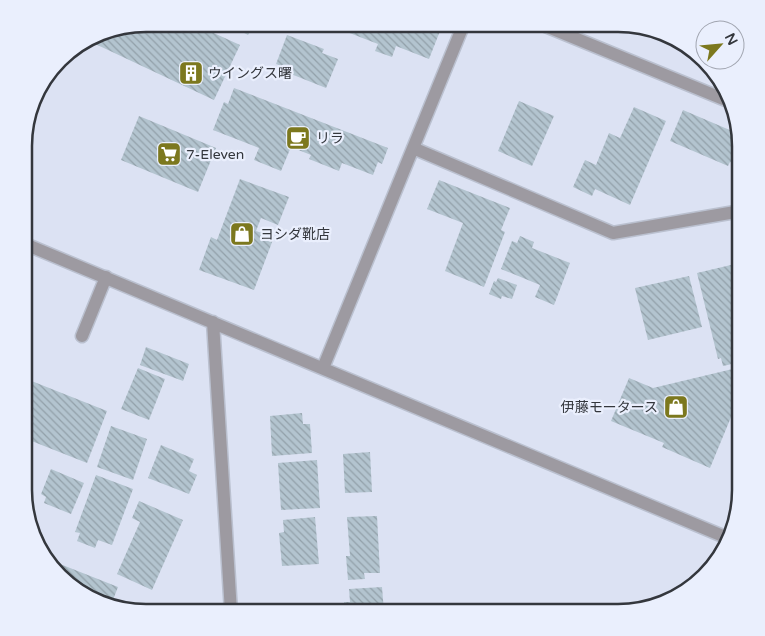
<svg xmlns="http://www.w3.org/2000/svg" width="765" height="636" viewBox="0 0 765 636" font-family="'Varela Round','Noto Sans JP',sans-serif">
<defs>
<pattern id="building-back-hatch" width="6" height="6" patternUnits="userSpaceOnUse" patternTransform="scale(1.25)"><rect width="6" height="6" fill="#b3c4cf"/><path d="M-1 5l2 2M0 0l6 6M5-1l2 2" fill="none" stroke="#92a0a9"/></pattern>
</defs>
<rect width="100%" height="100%" fill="#dce2f3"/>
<path fill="url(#building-back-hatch)" d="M 442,26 L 429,59 L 396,46 L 392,57 L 375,51 L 378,44 L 347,32 L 349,27 Z
M 205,29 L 240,45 L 214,100 L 89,41 L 107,30 Z
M 237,29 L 252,29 L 248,35 Z
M 287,35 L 324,49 L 322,53 L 338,59 L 326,88 L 291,74 L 292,70 L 276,64 Z
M 234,88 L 388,148 L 382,164 L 378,162 L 373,175 L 342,163 L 339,171 L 309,159 L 311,155 L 291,147 L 281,171 L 254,160 L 259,148 L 213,130 L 224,102 L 228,104 Z
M 519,101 L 554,116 L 532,166 L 498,151 Z
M 634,107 L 666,121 L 630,205 L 595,189 L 592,196 L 573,187 L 585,160 L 596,165 L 609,133 L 620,138 Z
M 683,110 L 739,134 L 740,139 L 737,147 L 741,149 L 741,155 L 737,165 L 730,162 L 728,166 L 670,141 Z
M 139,116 L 216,148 L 198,192 L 121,160 Z
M 240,179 L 289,197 L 278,225 L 261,218 L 256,231 L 274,237 L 254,290 L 199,270 L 211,237 L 217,240 Z
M 439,180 L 510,208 L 501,230 L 505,232 L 484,287 L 445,271 L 463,223 L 427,209 Z
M 520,236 L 534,242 L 532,248 L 570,263 L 554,305 L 535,297 L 540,285 L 501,269 L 512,241 L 517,243 Z
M 735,264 L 741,287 L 741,357 L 731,360 L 732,364 L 723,366 L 721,358 L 718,359 L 697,273 Z
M 689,276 L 702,327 L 648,340 L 635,288 Z
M 498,278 L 517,285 L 512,299 L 502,296 L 501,299 L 489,294 L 494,281 L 496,282 Z
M 146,347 L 189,364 L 183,381 L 140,365 Z
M 741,367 L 741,393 L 710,468 L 662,447 L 664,443 L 611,421 L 629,378 L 653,388 Z
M 138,368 L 165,379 L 149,420 L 121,409 Z
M 24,378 L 107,411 L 87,463 L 24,438 Z
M 302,413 L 303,424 L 310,424 L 312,453 L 272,456 L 270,416 Z
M 111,426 L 147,439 L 133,480 L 97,467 Z
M 161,445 L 194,459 L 189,471 L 197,475 L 189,494 L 148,478 Z
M 370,452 L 372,492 L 345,493 L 343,454 Z
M 317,460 L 320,508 L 281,510 L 278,463 Z
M 51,469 L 84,483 L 71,514 L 44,503 L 46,497 L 41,494 Z
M 96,475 L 133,489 L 112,545 L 98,540 L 95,548 L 77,541 L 80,533 L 75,532 Z
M 139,501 L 183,520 L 152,590 L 117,574 L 140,522 L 132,518 Z
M 377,516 L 380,573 L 364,573 L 365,579 L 348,580 L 346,556 L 350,556 L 347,517 Z
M 315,517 L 319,564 L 282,566 L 279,533 L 284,532 L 283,520 Z
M 60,564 L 118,587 L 111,605 L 99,603 L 60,576 L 57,572 Z
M 382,587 L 384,612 L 345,612 L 344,602 L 350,602 L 349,589 Z
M 670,592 L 677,595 L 666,603 Z
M 311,604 L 311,612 L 273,612 L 273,607 Z
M 431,605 L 449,612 L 428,612 Z"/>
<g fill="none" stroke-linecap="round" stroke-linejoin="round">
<defs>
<path id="minor" d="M 543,25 L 733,103
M 413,148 L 613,233 L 741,211
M 25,244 L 730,539
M 213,322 L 231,612
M 82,336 L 106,277
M 323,368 L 463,26"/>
</defs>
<use href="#minor" stroke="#bac0cf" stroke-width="15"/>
<use href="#minor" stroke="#9d9aa1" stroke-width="12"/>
</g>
<defs>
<symbol id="building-square" viewBox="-11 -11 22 22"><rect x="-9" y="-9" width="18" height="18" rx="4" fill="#7c781e" stroke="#eaeffd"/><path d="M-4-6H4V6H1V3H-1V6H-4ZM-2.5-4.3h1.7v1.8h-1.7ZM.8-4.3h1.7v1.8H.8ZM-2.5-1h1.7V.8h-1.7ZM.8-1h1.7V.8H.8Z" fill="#fff"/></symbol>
<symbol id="cafe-square" viewBox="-11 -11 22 22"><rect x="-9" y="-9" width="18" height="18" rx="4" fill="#7c781e" stroke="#eaeffd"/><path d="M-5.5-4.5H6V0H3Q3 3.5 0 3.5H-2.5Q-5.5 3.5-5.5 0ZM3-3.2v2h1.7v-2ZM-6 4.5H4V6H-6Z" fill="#fff"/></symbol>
<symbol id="supermarket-square" viewBox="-11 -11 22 22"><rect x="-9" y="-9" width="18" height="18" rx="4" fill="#7c781e" stroke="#eaeffd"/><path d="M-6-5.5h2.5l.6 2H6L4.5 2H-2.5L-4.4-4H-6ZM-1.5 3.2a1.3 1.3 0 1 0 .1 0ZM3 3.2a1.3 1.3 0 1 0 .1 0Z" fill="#fff"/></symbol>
<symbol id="shop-square" viewBox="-11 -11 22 22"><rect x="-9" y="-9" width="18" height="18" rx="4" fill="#7c781e" stroke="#eaeffd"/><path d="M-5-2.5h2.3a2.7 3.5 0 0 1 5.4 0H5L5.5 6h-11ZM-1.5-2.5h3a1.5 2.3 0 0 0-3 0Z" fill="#fff"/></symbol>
</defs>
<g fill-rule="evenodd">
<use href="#building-square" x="177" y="59" width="28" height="28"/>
<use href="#cafe-square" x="284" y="124" width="28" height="28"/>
<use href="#supermarket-square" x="155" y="140" width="28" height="28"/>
<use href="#shop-square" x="228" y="220" width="28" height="28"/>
<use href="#shop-square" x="662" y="393" width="28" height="28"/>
</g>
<g text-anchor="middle" stroke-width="4.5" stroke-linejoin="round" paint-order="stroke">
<g font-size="14" fill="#34373d" stroke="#eaeffd" text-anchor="start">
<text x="208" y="78">ウイングス曙</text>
<text x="316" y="143">リラ</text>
<text x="186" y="159">7-Eleven</text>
<text x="260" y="239">ヨシダ靴店</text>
<text x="658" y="412" text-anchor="end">伊藤モータース</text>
</g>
</g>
<path d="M0 0H765V636H0ZM146 32H618A114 114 0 0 1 732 146V490A114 114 0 0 1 618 604H146A114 114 0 0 1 32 490V146A114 114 0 0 1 146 32Z" fill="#eaeffd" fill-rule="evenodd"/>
<path fill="none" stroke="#34373d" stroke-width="2.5" d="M146 32H618A114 114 0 0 1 732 146V490A114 114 0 0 1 618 604H146A114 114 0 0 1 32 490V146A114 114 0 0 1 146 32Z"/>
<g transform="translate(720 45) rotate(63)"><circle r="24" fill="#eaeffd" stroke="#a1a5b0"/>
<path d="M0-4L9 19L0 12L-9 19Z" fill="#7c781e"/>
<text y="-8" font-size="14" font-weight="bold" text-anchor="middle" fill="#34373d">N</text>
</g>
</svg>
